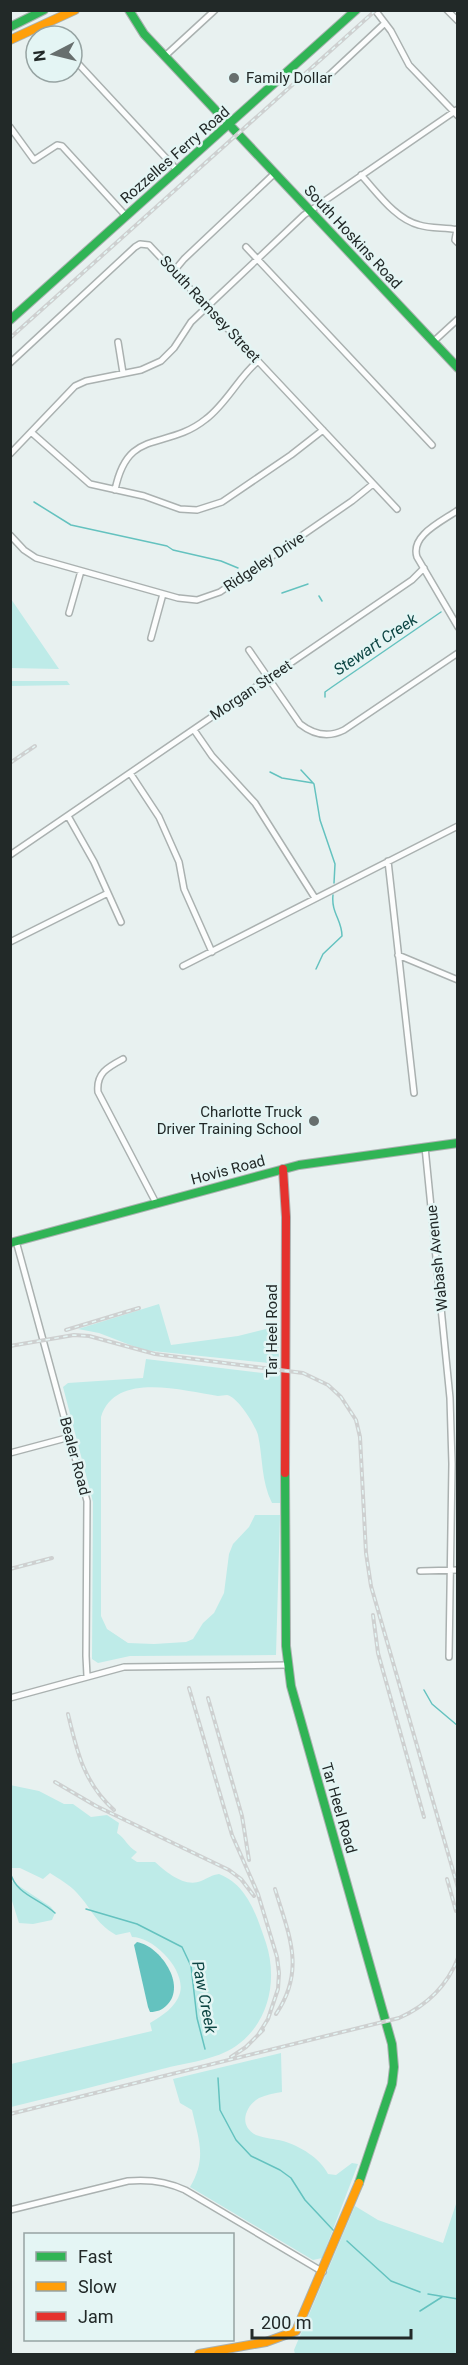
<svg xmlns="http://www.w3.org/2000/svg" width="468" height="2365" viewBox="0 0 468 2365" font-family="Roboto,sans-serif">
<rect width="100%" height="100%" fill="#e8f1f0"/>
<path fill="#beebe8" d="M 10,599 L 11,599 L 59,669 L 11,668 Z
M 10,681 L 67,681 L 70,685 L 11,686 Z
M 159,1304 L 171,1345 L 238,1336 L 278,1326 L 279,1364 L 143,1350 L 99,1333 L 78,1329 Z
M 146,1359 L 280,1375 L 280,1503 L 272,1503 C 261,1481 263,1458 258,1435 C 255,1425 238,1397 227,1395 C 224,1395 221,1396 218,1396 C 183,1391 115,1371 101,1417 L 101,1616 L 107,1629 L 128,1643 L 154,1644 L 186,1642 L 193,1639 L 203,1623 L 214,1613 L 224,1593 L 229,1554 L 233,1544 L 249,1527 L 255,1515 L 280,1515 L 276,1655 L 130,1656 L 98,1663 L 92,1659 L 93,1502 L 63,1387 L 68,1383 L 143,1378 Z
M 10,1785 L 39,1791 L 64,1804 L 73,1804 L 91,1817 L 107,1815 L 119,1823 L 117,1833 C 126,1839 126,1845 137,1852 L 131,1858 L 137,1862 L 155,1862 C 166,1872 185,1888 201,1881 C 208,1878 212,1875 219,1874 C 248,1885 257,1917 266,1943 C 278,1980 269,2023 236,2046 C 216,2060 185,2063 162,2069 C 111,2082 61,2095 11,2107 L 11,2064 L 152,2031 L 150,2023 C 162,2016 176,2007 180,1993 C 186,1970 154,1937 132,1937 L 130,1932 L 116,1935 C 94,1922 93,1910 77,1893 C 70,1885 59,1879 50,1873 L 43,1879 L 20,1868 L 11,1868 Z
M 10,1880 L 51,1907 L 55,1913 L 52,1920 L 33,1924 L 19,1923 L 12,1901 Z
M 281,2053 L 282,2092 C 274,2093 266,2095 259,2098 C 245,2106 238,2126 256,2135 C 264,2138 275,2139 283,2141 C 300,2146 320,2158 328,2174 L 336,2175 L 352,2163 L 358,2164 L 322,2258 L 313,2260 L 190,2187 C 207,2158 199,2141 192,2110 L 180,2103 L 173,2079 Z
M 457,2201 L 457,2354 L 295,2354 L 294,2350 L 355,2206 L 378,2220 L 443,2243 Z"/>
<path fill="#64c2bf" d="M 137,1942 C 160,1946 187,1985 167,2005 C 162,2010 157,2012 150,2012 L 148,2007 L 134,1945 Z"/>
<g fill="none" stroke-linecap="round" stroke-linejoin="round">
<path stroke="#64c2bf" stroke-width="1.5" d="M 34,502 L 71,525 L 167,546 L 173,550 L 221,561 L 238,568
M 282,593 L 308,584
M 319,596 L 322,601
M 325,697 L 325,692 L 332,687 L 441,612
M 301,770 L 314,784 L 320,820 L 335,864 L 334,883
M 270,772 L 282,778 L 313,783
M 316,969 L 323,954 L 342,936 C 342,920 331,913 333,895
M 424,1690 L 432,1704 L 458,1726
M 10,1872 C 16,1895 39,1898 55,1913
M 86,1909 L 137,1924 L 182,1947 L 191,1966 L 197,2018 L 205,2049
M 218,2078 L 220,2110 L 236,2140 L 251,2156 L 280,2170 L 291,2178 L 305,2200 L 334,2231
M 347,2241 L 391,2281 L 420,2292
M 428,2294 L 458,2299
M 420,2311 L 442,2297"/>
<defs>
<path id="street" d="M 375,10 L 391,31 L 409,65 L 458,116
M 447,10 L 458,21
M 42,25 L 52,36
M 165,56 L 215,10
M 72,57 L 178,171
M 323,81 L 385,23
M 10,127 L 34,160 L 57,145 L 62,146 L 126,216
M 361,175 C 377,192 395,219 419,225 C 432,229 445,227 458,230
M 457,229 L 455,240 L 458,243
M 246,247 L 432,445
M 174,271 L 184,259 L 275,173
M 118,342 L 123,373
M 433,342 L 458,319
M 10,363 L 135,247 L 140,244 L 149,245 L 397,509
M 31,432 L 90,484 L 144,496 L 180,509 L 197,510 L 222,502 L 291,455 L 323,430
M 10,454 L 75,386 L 86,381 L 141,370 L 161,361 L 174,348 L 191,322 L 304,215 L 458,109
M 115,490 C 128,426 165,452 206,419 C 227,403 238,378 258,361
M 458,510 C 443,521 410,535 417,557 L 458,627
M 10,535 L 24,550 L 36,558 L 178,598 L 197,600 L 220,592 L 352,501 L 373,484
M 69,613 L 81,571
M 151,638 L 163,594
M 249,650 L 300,724 C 314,735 328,738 344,730 L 458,653
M 194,730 L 212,756 L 255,803 L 315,898
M 130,773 L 159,817 L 179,862 L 184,889 L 212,952
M 68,816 L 94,862 L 121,922
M 10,855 L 412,580 L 424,568
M 388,861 L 414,1093
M 10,942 L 108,893
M 398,955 L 458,980
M 183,966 L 458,826
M 123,1059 C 108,1067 96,1073 98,1092 L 156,1203
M 425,1147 L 450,1398 L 452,1464 L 449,1657
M 16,1241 L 87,1501 L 86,1656 L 87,1676
M 10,1453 L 70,1437
M 420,1571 L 458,1570
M 10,1698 L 124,1667 L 288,1665
M 10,2210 L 128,2181 C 149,2179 166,2181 185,2190 L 323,2272"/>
<path id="fast" d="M 129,10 L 144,34 L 458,368
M 10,27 L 44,10
M 10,320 L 356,10
M 10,1243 L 299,1165 L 458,1143
M 285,1473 L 286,1646 L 291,1686 L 392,2044 L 394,2067 L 392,2084 L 359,2183"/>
<path id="slow" d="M 10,40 L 75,10
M 199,2354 L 266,2342 L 296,2331 L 359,2183"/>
<path id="jam" d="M 283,1169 L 286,1217 L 285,1473"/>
</defs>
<use href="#street" stroke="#aab1b0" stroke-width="8"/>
<use href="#fast" stroke="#aab1b0" stroke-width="10"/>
<use href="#slow" stroke="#aab1b0" stroke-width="10"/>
<use href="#jam" stroke="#aab1b0" stroke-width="10"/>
<use href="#street" stroke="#fcfdfd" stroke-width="5"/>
<use href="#fast" stroke="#30b455" stroke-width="8"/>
<use href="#slow" stroke="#ff9f0a" stroke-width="8"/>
<use href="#jam" stroke="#e5322d" stroke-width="8"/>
<defs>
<path id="rail" d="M 10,338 L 376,10
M 10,763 L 35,746
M 66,1330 L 139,1308
M 10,1346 L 74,1335 L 89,1336 L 155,1354 L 303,1373 L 328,1385 L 341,1397 L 356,1420 L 360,1437 L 366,1553 L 371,1586 L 458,1888
M 10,1569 L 52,1558
M 373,1615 L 378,1653 L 424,1817
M 189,1688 L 232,1835 L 258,1894 L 277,1957 L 279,1973 L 278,1989 L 268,2019 L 258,2035
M 208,1698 L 242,1816 L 249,1860
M 68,1714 C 77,1752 84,1783 114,1810
M 55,1782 L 96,1806 L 229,1870 L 241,1879 L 254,1896
M 447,1879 L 456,1911
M 275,1889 C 289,1935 306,1970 276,2014
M 231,2057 L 246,2047 L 263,2030
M 10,2114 L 399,2018 C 426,2006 447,1986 458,1958"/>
</defs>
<use href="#rail" stroke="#ced0d0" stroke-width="4"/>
<use href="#rail" stroke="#e4f5f4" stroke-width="1.5" stroke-dasharray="4.5" stroke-linecap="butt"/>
</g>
<g fill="#676f6e" stroke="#e4f5f4" stroke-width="2">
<circle cx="234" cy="78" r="6"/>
<circle cx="314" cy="1121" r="6"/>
</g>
<g text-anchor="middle" stroke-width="5" stroke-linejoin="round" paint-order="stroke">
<g font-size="15" fill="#222928" stroke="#e4f5f4" text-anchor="start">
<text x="246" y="83">Family Dollar</text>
<text x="302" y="1117" text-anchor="end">Charlotte Truck<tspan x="302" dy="17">Driver Training School</tspan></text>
</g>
<g font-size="15" fill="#222928" stroke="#e4f5f4">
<text transform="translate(175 155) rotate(-41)" y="5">Rozzelles Ferry Road</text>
<text transform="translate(353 237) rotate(47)" y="5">South Hoskins Road</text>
<text transform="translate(210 309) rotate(47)" y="5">South Ramsey Street</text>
<text transform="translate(264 562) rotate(-34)" y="5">Ridgeley Drive</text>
<text transform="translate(251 690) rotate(-34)" y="5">Morgan Street</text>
<text transform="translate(228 1170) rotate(-15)" y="5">Hovis Road</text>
<text transform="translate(437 1258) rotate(-96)" y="5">Wabash Avenue</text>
<text transform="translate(272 1331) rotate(-90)" y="5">Tar Heel Road</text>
<text transform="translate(75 1456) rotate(75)" y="5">Bealer Road</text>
<text transform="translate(339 1808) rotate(74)" y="5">Tar Heel Road</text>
</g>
<g font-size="16" font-style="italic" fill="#0e4644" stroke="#e4f5f4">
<text transform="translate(375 644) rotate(-34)" y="6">Stewart Creek</text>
<text transform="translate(205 1997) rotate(79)" y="6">Paw Creek</text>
</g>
</g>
<rect width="468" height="2365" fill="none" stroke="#222928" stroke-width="24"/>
<rect x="24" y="2233" width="210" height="108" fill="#e4f5f4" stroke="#96a3a2" stroke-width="1.5"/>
<rect x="36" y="2252" width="30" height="9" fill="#30b455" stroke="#96a3a2" stroke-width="1.5"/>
<text x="78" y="2263" font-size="18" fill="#222928">Fast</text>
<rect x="36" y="2282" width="30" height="9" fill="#ff9f0a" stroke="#96a3a2" stroke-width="1.5"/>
<text x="78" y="2293" font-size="18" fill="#222928">Slow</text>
<rect x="36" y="2312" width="30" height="9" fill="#e5322d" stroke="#96a3a2" stroke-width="1.5"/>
<text x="78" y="2323" font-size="18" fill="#222928">Jam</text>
<g transform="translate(54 54) rotate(263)"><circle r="28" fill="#e4f5f4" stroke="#96a3a2" stroke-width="1.5"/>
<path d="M0-4.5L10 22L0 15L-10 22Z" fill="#676f6e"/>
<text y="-9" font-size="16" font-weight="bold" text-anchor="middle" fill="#222928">N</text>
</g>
<path d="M252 2329v9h159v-9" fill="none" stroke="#222928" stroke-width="3"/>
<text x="261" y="2329" font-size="18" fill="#222928" stroke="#e4f5f4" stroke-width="4.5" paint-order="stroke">200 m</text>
</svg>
